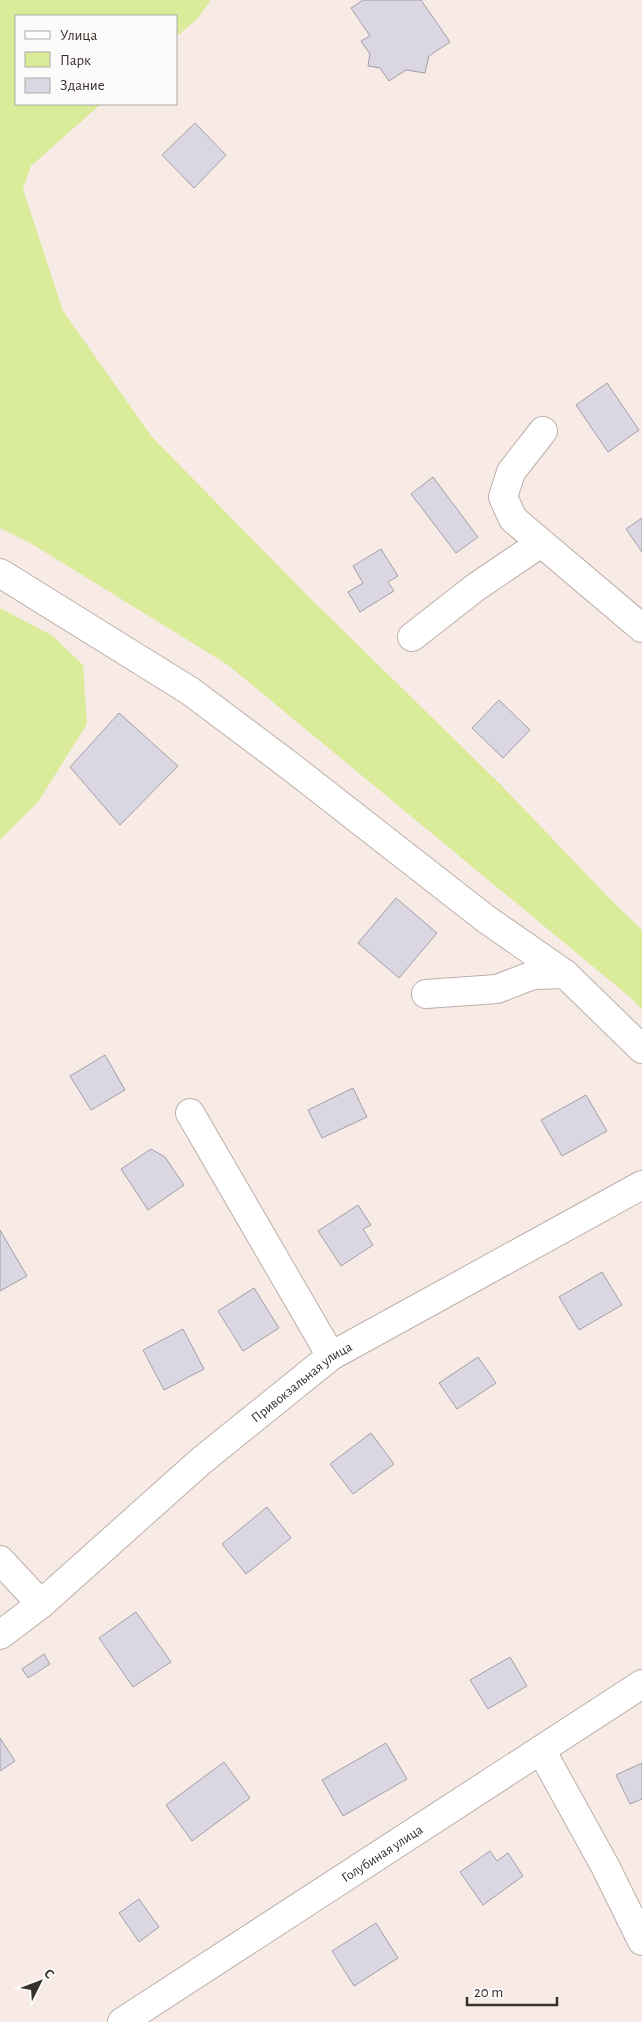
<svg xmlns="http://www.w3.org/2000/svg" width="642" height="2022" viewBox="0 0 642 2022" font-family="'Alegreya Sans',sans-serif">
<rect width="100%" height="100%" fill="#f8ebe5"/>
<path fill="#daeb9a" d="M 0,0 L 211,0 L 198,18 L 176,37 L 176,16 L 16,16 L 16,104 L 101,104 L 31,166 L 23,189 L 63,311 L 152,437 L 310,598 L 500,784 L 611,900 L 642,930 L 642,1010 L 631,998 L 228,665 L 32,544 L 0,528 Z
M 0,608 L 53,636 L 83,665 L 87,724 L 38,802 L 0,840 Z"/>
<path fill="#dad7e2" stroke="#a29faa" d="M 363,0 L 421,0 L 450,42 L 429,56 L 425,73 L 406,70 L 389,81 L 380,68 L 368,66 L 370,54 L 361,41 L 370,36 L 351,8 Z
M 195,123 L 226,155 L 194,188 L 162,155 Z
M 607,383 L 639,430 L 608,452 L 576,405 Z
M 433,477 L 478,537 L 456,553 L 411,494 Z
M 642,518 L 642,552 L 626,529 Z
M 381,549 L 398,576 L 388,582 L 394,591 L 360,612 L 348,592 L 363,583 L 353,566 Z
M 499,700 L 530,730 L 503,758 L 472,728 Z
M 119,713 L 178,766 L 120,825 L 70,767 Z
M 396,898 L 437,933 L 399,978 L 358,943 Z
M 105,1055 L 125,1090 L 91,1110 L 70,1076 Z
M 353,1088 L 367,1117 L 322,1138 L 308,1110 Z
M 586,1095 L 607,1131 L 562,1156 L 541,1120 Z
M 151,1149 L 165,1157 L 184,1185 L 148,1210 L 121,1169 Z
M 358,1205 L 371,1225 L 363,1229 L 373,1245 L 341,1266 L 318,1231 Z
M 0,1230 L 27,1276 L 0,1291 Z
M 602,1272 L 622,1305 L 579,1330 L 559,1297 Z
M 254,1288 L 279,1328 L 243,1351 L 218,1311 Z
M 183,1329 L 204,1369 L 164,1390 L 143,1350 Z
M 478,1357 L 496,1383 L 457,1409 L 439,1383 Z
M 371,1433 L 394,1464 L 353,1494 L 330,1464 Z
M 267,1507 L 291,1538 L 246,1574 L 222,1544 Z
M 136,1612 L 171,1662 L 133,1687 L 99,1638 Z
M 44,1654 L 50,1664 L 28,1678 L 22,1669 Z
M 510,1657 L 527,1686 L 488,1709 L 470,1680 Z
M 0,1738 L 15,1761 L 0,1771 Z
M 386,1743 L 407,1779 L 343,1816 L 322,1780 Z
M 224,1762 L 250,1798 L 192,1841 L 166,1805 Z
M 642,1763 L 642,1799 L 630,1804 L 616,1775 Z
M 490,1851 L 497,1861 L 508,1853 L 523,1876 L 483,1905 L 460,1872 Z
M 139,1899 L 159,1927 L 139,1942 L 119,1913 Z
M 376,1923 L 398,1958 L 354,1986 L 332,1951 Z"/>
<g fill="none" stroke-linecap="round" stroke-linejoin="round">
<defs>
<g id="minor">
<path d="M 543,431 L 511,472 L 503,497 L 513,519 L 642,628"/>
<path d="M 0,573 L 190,691 L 290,766 L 486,919 L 565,974 L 642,1049"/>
<path d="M 412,637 L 476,587 L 541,543"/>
<path d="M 426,994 L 497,989 L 533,975 L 565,974"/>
<path d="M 190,1113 L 331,1356"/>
<path d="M 0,1560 L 41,1604"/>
<path id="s1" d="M 0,1635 L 41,1604 L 201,1461 L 331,1356 L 642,1185"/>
<path d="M 541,1750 L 605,1866 L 642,1941"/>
<path id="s2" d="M 122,2022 L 642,1684"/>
</g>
</defs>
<use href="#minor" stroke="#bcafaa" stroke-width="30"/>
<use href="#minor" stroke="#fff" stroke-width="28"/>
</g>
<g text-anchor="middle" stroke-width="4" stroke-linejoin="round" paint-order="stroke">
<g font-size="14" fill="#36312f" stroke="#fdfbfa">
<text dy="5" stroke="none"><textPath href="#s1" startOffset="394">Привокзальная улица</textPath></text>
<text dy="5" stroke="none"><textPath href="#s2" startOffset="310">Голубиная улица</textPath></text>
</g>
</g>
<rect x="15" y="15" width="162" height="90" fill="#fdfbfa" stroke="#adaaa9"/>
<rect x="25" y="31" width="25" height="8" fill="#ffffff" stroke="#adaaa9"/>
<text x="60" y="40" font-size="15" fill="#36312f">Улица</text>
<rect x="25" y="52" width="25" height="15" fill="#daeb9a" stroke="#adaaa9"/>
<text x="60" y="65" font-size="15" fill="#36312f">Парк</text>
<rect x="25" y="78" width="25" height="15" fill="#dad7e2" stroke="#adaaa9"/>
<text x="60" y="90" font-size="15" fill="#36312f">Здание</text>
<g transform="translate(40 1982) rotate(48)" stroke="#fdfbfa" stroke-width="4" paint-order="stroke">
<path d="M0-4L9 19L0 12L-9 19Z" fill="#36312f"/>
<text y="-8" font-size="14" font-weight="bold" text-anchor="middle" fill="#36312f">С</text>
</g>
<path d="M467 1997v8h90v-8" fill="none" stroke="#36312f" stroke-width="2.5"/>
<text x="474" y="1997" font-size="15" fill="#36312f" stroke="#fdfbfa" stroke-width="4" paint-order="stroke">20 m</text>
</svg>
